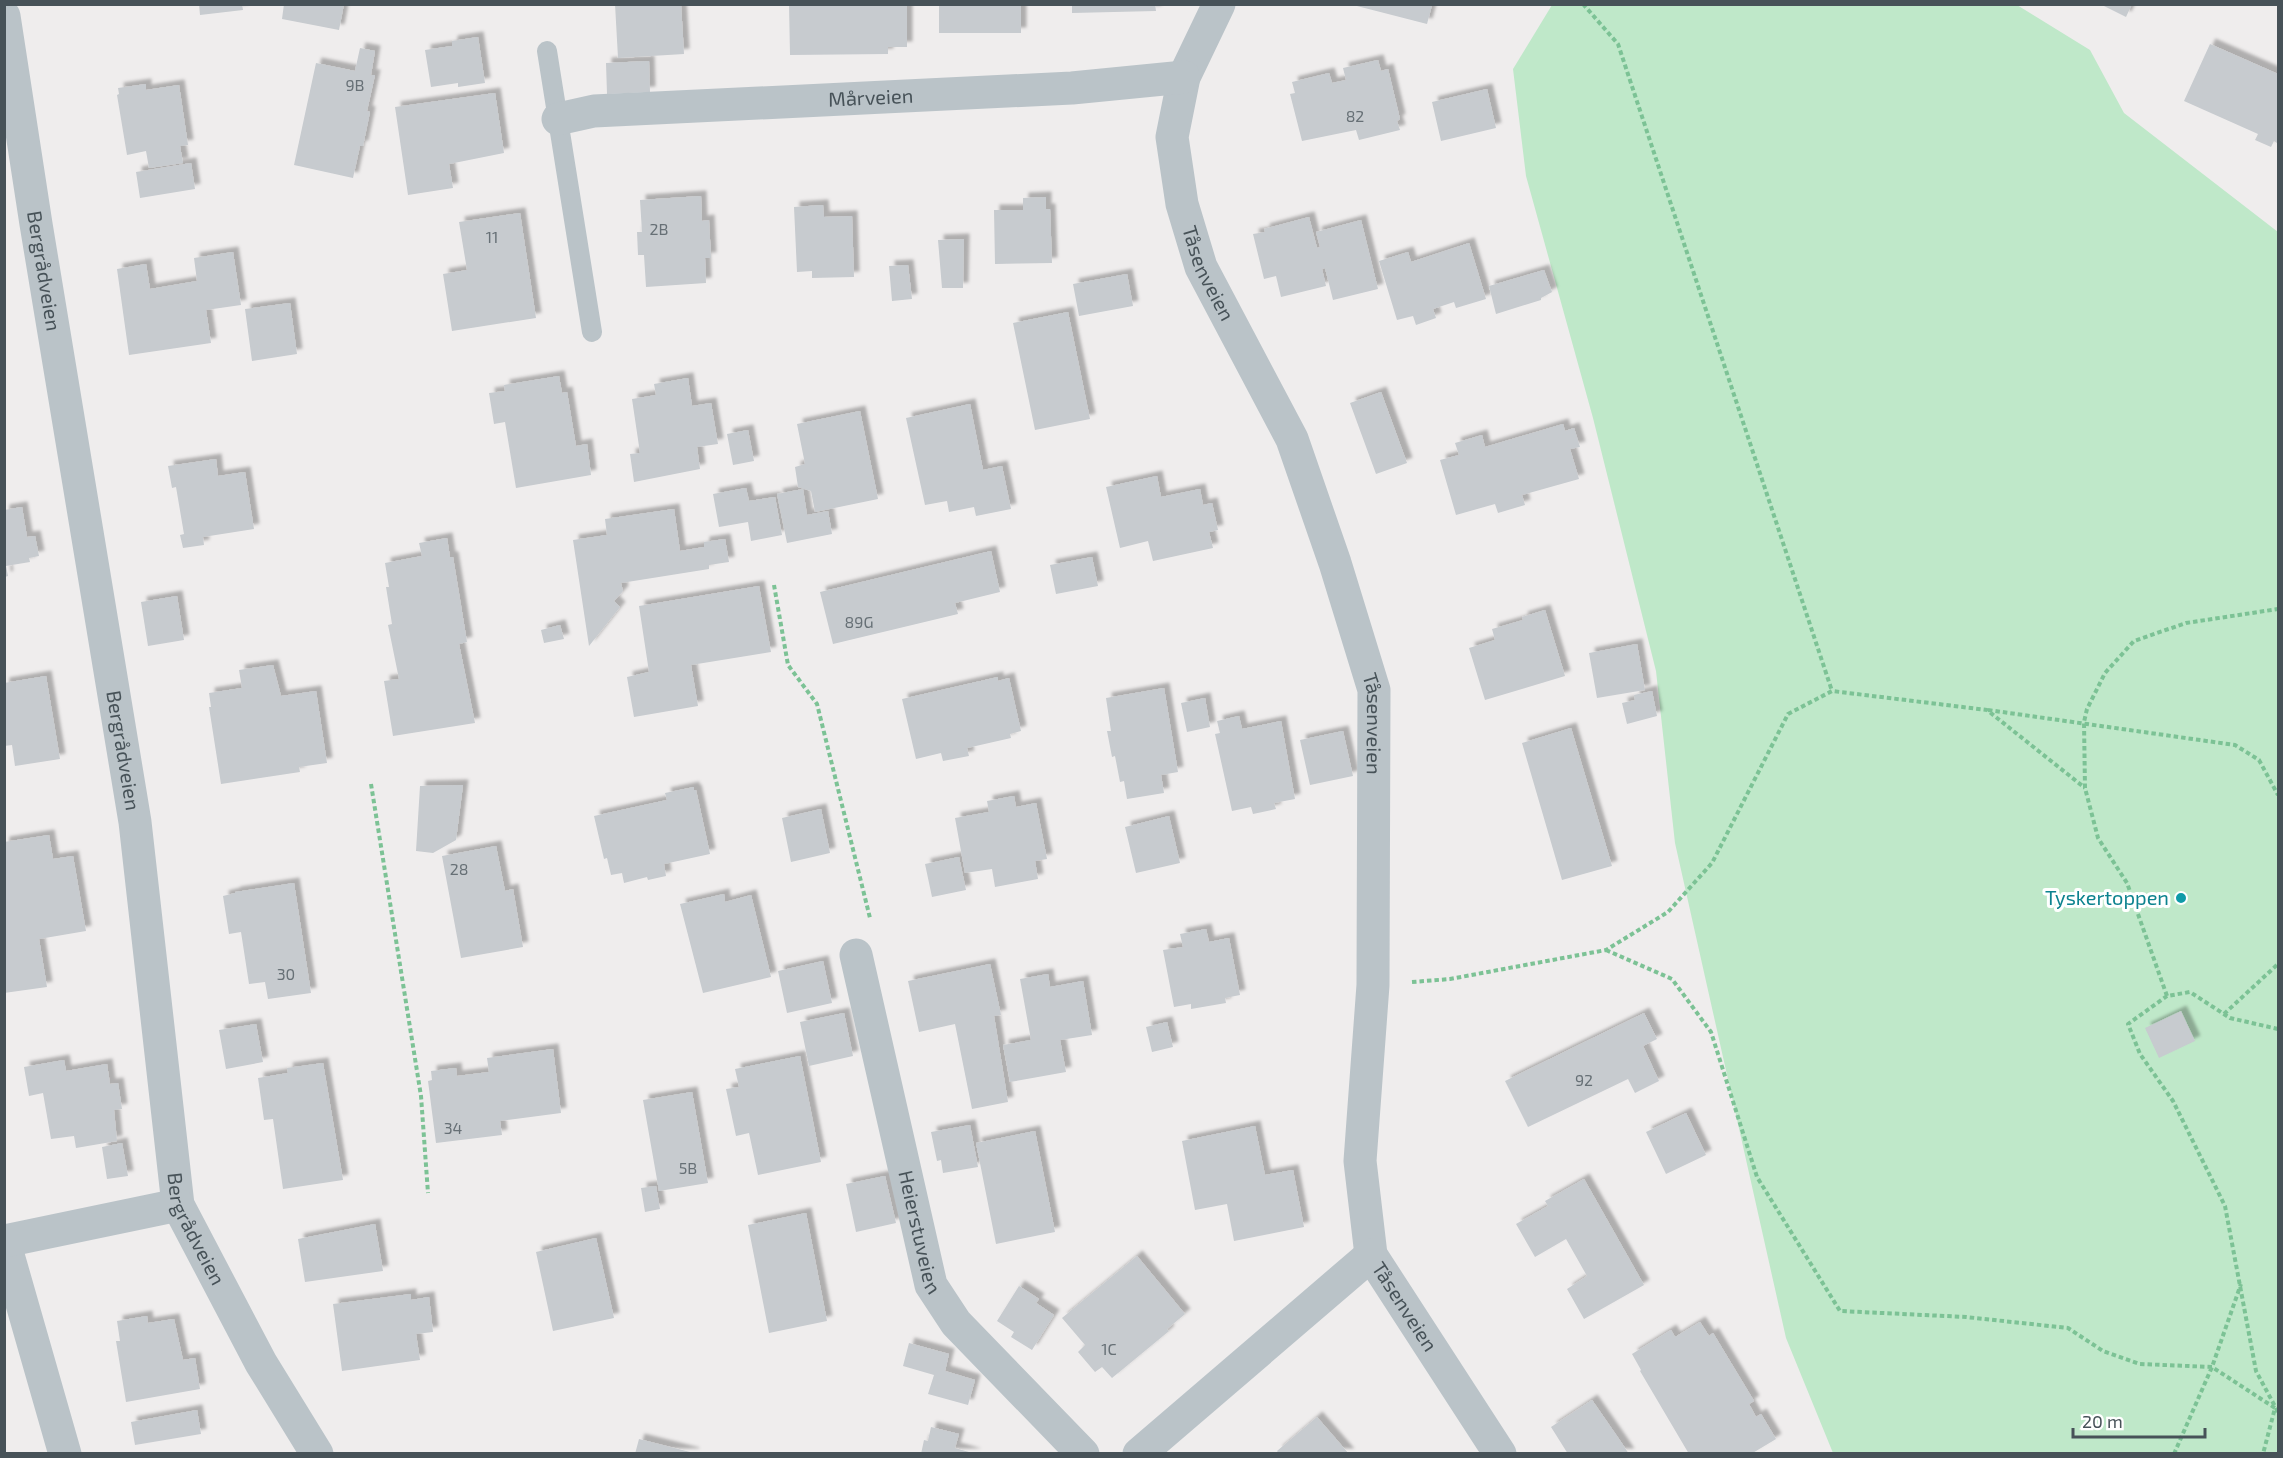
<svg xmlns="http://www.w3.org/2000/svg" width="2283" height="1458" viewBox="0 0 2283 1458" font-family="'Exo 2',sans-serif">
<defs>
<filter id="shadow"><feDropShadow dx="5.5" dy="-5.5" stdDeviation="1.5" flood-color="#0004"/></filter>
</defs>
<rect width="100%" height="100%" fill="#efeded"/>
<path fill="#bfe8c9" d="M 1552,5 L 2017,5 L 2090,50 L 2124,113 L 2278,232 L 2278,1453 L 1833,1453 L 1786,1338 L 1675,843 L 1656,671 L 1593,418 L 1526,176 L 1513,69 Z"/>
<path fill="#c7cbcf" filter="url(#shadow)" d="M 199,4 L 242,4 L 243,10 L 200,15 Z
M 284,4 L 344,4 L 339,30 L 282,19 Z
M 615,4 L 681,4 L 684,54 L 618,58 Z
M 789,4 L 907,4 L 907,47 L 888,47 L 888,54 L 790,55 Z
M 939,4 L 1021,4 L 1021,33 L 939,33 Z
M 1072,4 L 1155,4 L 1156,11 L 1072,13 Z
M 2100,4 L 2132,4 L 2126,17 Z
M 1353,5 L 1432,5 L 1427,24 Z
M 478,37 L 485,83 L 458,87 L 458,83 L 431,87 L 425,50 L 452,46 L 452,41 Z
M 2210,44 L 2278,74 L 2278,141 L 2277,143 L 2274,141 L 2271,147 L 2255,140 L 2258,134 L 2184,101 Z
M 360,48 L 375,51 L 371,75 L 375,75 L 367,111 L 370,112 L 363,146 L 360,146 L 353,178 L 294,165 L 316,63 L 355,71 Z
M 1378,60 L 1381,71 L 1388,69 L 1400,119 L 1397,121 L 1400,130 L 1359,140 L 1356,130 L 1302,141 L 1290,94 L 1295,93 L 1292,82 L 1329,73 L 1332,83 L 1346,80 L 1343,68 Z
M 649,61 L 650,92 L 607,94 L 606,63 Z
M 146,84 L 146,90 L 179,85 L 188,145 L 180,146 L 183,163 L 149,168 L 146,151 L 127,155 L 117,95 L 119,94 L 118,88 Z
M 1487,89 L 1496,128 L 1441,141 L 1432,102 Z
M 495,93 L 504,153 L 449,164 L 453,188 L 408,195 L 395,107 Z
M 191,163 L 195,189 L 140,198 L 136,172 Z
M 701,196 L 702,221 L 709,220 L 711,258 L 705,258 L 706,283 L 646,287 L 644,255 L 638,255 L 637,232 L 642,232 L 640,200 Z
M 1046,197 L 1046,209 L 1050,209 L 1052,263 L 995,264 L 994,210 L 1023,210 L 1023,198 Z
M 823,205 L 824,217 L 852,216 L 854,277 L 812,278 L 812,271 L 797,272 L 794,207 Z
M 520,213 L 536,318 L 452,331 L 443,274 L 467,270 L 459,222 Z
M 1309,217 L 1317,248 L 1320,247 L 1316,232 L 1361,220 L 1378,289 L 1333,300 L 1325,268 L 1322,269 L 1326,286 L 1281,297 L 1276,276 L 1264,279 L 1253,234 L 1265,232 L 1264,229 Z
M 964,239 L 963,288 L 942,288 L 938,240 Z
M 1469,243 L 1486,299 L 1456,308 L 1454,302 L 1433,309 L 1436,318 L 1416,325 L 1413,316 L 1397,320 L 1379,261 L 1408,252 L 1411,262 Z
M 233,252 L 241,305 L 206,310 L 211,343 L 129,355 L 117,269 L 146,264 L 150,289 L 197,281 L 194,258 Z
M 908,265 L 912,299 L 892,301 L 889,266 Z
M 1544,270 L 1552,292 L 1541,298 L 1541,300 L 1496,314 L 1489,286 Z
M 1127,274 L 1133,306 L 1079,316 L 1073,284 Z
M 290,303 L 297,354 L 252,361 L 245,309 Z
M 1068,312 L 1090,419 L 1035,430 L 1013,323 Z
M 559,376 L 562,393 L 567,392 L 576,446 L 587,444 L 591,475 L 516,488 L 505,422 L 494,424 L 489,393 L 505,391 L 504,385 Z
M 688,378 L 692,406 L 711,403 L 718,444 L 697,447 L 700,469 L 634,482 L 630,454 L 640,453 L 632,399 L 656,395 L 654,384 Z
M 1381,392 L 1407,463 L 1376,474 L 1350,403 Z
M 970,404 L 983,470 L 1002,466 L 1011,509 L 976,516 L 974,507 L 949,512 L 947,501 L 925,505 L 906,418 Z
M 860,411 L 878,499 L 815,512 L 811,491 L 798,487 L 795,467 L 805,464 L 797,424 Z
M 1563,424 L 1565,431 L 1574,428 L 1580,447 L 1570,449 L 1579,479 L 1522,495 L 1525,505 L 1498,513 L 1495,504 L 1456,515 L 1440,460 L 1459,455 L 1455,443 L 1482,435 L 1485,447 Z
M 748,430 L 754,461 L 733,465 L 727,434 Z
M 216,459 L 218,476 L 245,472 L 254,529 L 203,537 L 204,545 L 183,548 L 180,535 L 184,534 L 176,487 L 172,488 L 168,466 Z
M 1157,476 L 1161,497 L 1200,489 L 1203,505 L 1212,503 L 1218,530 L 1209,532 L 1213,548 L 1153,561 L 1148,541 L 1120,548 L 1106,487 Z
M 746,488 L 749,501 L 775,497 L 782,535 L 751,541 L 748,522 L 719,527 L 713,494 Z
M 803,489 L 807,515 L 828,511 L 832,534 L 787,543 L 777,494 Z
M 22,507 L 27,537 L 35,536 L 39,556 L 29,558 L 30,562 L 6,566 L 8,576 L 5,577 L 4,510 Z
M 674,509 L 680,551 L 704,547 L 704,542 L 725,539 L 729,562 L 709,565 L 709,569 L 621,583 L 623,591 L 614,601 L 620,607 L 589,646 L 573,540 L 607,535 L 605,519 Z
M 447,538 L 450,557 L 453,557 L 467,642 L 459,644 L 475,723 L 393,736 L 384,681 L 399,679 L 388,625 L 392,624 L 386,587 L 389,587 L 385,563 L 422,556 L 419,543 Z
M 991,551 L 1000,592 L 955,603 L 958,614 L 833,644 L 820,592 Z
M 1092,557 L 1098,586 L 1056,594 L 1050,565 Z
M 759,586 L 771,652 L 691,665 L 698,706 L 634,717 L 627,677 L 649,672 L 639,606 Z
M 177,596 L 184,640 L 148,646 L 141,602 Z
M 1545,610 L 1565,676 L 1485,700 L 1469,648 L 1495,640 L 1492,629 L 1523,620 L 1522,617 Z
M 560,625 L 564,639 L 544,643 L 541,630 Z
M 1637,644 L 1645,690 L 1597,698 L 1589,653 Z
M 273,665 L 281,696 L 316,691 L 327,763 L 299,767 L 300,772 L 221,784 L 209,707 L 211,707 L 209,693 L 242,688 L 239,670 Z
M 46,676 L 60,759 L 15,766 L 12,745 L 4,746 L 4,683 Z
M 998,677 L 998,681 L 1009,678 L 1021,731 L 1010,734 L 1011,738 L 967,748 L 969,756 L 943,761 L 941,753 L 916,759 L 902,699 Z
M 1164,688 L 1178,772 L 1161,775 L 1164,793 L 1127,799 L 1124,781 L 1120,782 L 1115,756 L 1112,757 L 1107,731 L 1111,731 L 1106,698 Z
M 1652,691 L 1657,716 L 1627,724 L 1622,703 L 1635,700 L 1634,695 Z
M 1205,698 L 1210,727 L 1187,732 L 1181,703 Z
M 1239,716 L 1242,729 L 1281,721 L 1295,799 L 1274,803 L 1276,809 L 1253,814 L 1251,807 L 1232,811 L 1215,734 L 1220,733 L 1217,721 Z
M 1571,728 L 1612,866 L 1562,880 L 1522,743 Z
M 1343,731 L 1353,776 L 1310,785 L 1300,740 Z
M 463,785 L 456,840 L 433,853 L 416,851 L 420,786 Z
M 694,787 L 694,790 L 696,790 L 710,854 L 664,864 L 666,876 L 648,880 L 647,877 L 624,883 L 622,873 L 611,875 L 607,858 L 604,859 L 594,816 L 667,800 L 665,793 Z
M 1014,796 L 1016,807 L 1036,803 L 1047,859 L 1035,861 L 1038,879 L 995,887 L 992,869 L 965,873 L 955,818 L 989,812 L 987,801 Z
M 821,809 L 830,853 L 791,862 L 782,818 Z
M 1169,816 L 1180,863 L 1136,873 L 1125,827 Z
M 49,835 L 53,859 L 73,856 L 86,931 L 39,939 L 47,987 L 4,993 L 4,842 Z
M 496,846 L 505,891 L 513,889 L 523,947 L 461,958 L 442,856 Z
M 959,857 L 966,890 L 932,897 L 925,864 Z
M 294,883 L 311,993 L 268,999 L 265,982 L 249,984 L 241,932 L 229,934 L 223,896 L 235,893 L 235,892 Z
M 724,894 L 725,902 L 751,895 L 771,977 L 703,993 L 680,904 Z
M 1206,929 L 1209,942 L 1229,938 L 1240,995 L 1225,998 L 1226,1003 L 1191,1009 L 1191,1004 L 1174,1007 L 1163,950 L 1183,947 L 1180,934 Z
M 823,961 L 832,1003 L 787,1013 L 778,971 Z
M 990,964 L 1001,1015 L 994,1016 L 1008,1102 L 972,1109 L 955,1024 L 919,1032 L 908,981 Z
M 1048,974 L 1050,987 L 1083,981 L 1092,1035 L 1060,1040 L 1066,1072 L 1010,1082 L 1003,1045 L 1031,1040 L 1020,979 Z
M 2181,1011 L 2195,1041 L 2159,1058 L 2145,1028 Z
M 844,1013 L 853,1056 L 809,1066 L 800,1022 Z
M 1644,1013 L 1657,1039 L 1643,1046 L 1659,1081 L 1635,1093 L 1628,1079 L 1528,1127 L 1505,1081 Z
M 1167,1022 L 1173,1047 L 1152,1052 L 1146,1027 Z
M 256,1024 L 263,1062 L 226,1069 L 219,1030 Z
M 553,1049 L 561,1113 L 500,1121 L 502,1135 L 436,1143 L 428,1081 L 432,1080 L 431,1071 L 456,1068 L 457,1076 L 489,1072 L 487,1058 Z
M 800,1056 L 821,1162 L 758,1175 L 749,1133 L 736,1136 L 726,1089 L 739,1087 L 735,1069 Z
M 64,1060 L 66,1071 L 107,1064 L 110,1084 L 118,1083 L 122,1109 L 114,1110 L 117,1141 L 76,1148 L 74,1136 L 51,1139 L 43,1093 L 29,1096 L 24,1067 Z
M 323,1063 L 343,1180 L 283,1189 L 273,1119 L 264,1120 L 258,1078 L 288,1073 L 287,1068 Z
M 692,1092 L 708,1183 L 659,1191 L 643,1100 Z
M 1686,1113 L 1706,1155 L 1666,1174 L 1646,1132 Z
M 970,1125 L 978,1167 L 943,1173 L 941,1160 L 937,1161 L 931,1132 Z
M 1255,1126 L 1265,1175 L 1293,1170 L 1304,1227 L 1234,1241 L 1227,1204 L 1195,1210 L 1182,1141 Z
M 1035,1131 L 1055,1232 L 996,1244 L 976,1143 Z
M 122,1143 L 128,1176 L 107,1179 L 102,1147 Z
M 885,1176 L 896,1223 L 856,1232 L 846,1184 Z
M 1584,1179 L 1644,1285 L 1584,1319 L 1567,1289 L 1587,1276 L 1566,1239 L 1535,1257 L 1516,1224 L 1548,1206 L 1545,1201 Z
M 656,1186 L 660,1209 L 645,1212 L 641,1188 Z
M 806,1213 L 827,1321 L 769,1333 L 748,1225 Z
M 375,1224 L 383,1271 L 305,1282 L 298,1239 Z
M 596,1238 L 614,1318 L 553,1331 L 536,1252 Z
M 1137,1256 L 1185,1314 L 1167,1329 L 1169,1331 L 1112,1378 L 1102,1367 L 1095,1372 L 1078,1352 L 1085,1345 L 1062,1318 Z
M 1019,1286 L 1039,1299 L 1036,1303 L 1054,1315 L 1032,1350 L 1011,1337 L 1014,1332 L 997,1321 Z
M 411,1294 L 411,1300 L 429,1297 L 433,1332 L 416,1334 L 420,1360 L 342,1371 L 333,1304 Z
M 147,1316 L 148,1323 L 174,1319 L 183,1360 L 195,1358 L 200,1389 L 126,1402 L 116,1341 L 120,1341 L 117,1321 Z
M 1700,1322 L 1709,1336 L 1713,1333 L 1754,1401 L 1749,1404 L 1756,1417 L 1761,1414 L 1776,1439 L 1751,1454 L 1689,1454 L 1640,1371 L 1641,1370 L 1632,1354 L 1671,1330 L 1675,1337 Z
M 909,1343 L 949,1354 L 945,1371 L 975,1380 L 968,1405 L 928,1394 L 934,1375 L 903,1366 Z
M 1592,1400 L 1621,1442 L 1629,1454 L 1568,1454 L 1551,1427 Z
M 197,1410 L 201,1434 L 135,1445 L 131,1422 Z
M 1317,1417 L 1349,1454 L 1279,1454 L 1277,1451 Z
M 931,1427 L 959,1434 L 955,1448 L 976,1454 L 921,1454 L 924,1440 L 928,1441 Z
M 639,1439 L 694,1453 L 694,1454 L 635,1454 Z"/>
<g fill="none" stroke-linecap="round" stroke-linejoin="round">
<path stroke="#7cc295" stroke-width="4" stroke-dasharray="4.5 3" stroke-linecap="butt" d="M 1583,4 L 1618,44 L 1832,691
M 774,585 L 788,665 L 817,704 L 870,918
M 1988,710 L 2235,745 L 2259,760 L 2278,795
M 371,784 L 421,1096 L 428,1193
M 1606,950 L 1672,979 L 1711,1032 L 1757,1177 L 1840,1311 L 1966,1317 L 2068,1328 L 2103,1351 L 2140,1364 L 2212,1367 L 2275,1408 L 2263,1454
M 1412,982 L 1450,979 L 1606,950 L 1668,912 L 1712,863 L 1788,714 L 1832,691 L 1987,710 L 2085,788
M 2167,996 L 2127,883 L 2098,838 L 2085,788 L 2084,722 L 2087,709 L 2105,673 L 2134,641 L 2186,623 L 2278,609
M 2224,1014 L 2278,964
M 2278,1029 L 2230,1018 L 2190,992 L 2167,996 L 2128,1024 L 2140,1054 L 2173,1101 L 2225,1206 L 2256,1371 L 2278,1412
M 2174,1454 L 2212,1367 L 2241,1284"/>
<path stroke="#bac3c8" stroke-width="20" d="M 547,51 L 592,332"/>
<g stroke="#bac3c8" stroke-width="33">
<path id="s1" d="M 1219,4 L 1184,77 L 1172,137 L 1182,204 L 1201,267 L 1292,439 L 1335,563 L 1374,690 L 1373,985 L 1360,1161 L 1371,1255 L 1500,1454"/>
<path id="s2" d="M 4,16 L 36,224 L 135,822 L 178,1205 L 261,1363 L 317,1454"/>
<path id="s3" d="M 558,119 L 594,111 L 1072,88 L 1184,77"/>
<path id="s4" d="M 856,955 L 931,1285 L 956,1323 L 1083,1454"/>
<path d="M 4,1241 L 65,1454"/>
<path d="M 5,1241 L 178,1205"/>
<path d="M 1139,1454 L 1371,1255"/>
</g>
</g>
<circle fill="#0f9aa8" stroke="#fff" stroke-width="2" cx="2181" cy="898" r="6"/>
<g text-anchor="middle" stroke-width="6" stroke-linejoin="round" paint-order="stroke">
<g font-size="16" fill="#677076">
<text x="355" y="91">9B</text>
<text x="1355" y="122">82</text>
<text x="659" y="235">2B</text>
<text x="492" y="243">11</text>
<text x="859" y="628">89G</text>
<text x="459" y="875">28</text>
<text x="286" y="980">30</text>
<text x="1584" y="1086">92</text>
<text x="453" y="1134">34</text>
<text x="688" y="1174">5B</text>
<text x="1109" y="1355">1C</text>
</g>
<g font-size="20" fill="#475258" stroke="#fff">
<text dy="7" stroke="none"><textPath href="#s3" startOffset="314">Mårveien</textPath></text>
<text dy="7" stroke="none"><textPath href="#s2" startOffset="258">Bergrådveien</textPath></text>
<text dy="7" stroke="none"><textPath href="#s1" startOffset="284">Tåsenveien</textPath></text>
<text dy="7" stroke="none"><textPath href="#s1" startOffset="768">Tåsenveien</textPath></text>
<text dy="7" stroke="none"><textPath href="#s2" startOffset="744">Bergrådveien</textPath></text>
<text dy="7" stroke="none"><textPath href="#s2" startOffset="1230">Bergrådveien</textPath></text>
<text dy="7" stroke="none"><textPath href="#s4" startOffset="284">Heierstuveien</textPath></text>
<text dy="7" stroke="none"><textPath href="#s1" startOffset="1362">Tåsenveien</textPath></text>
</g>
<g font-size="20" fill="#0d838f" stroke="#fff" text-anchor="end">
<text x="2169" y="905">Tyskertoppen</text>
</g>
</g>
<rect width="2283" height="1458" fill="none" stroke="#475258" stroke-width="12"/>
<path d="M2073 1428v9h132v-9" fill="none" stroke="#475258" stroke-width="3"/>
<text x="2082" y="1428" font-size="18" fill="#475258" stroke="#ffffff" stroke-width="4.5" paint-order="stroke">20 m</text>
</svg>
